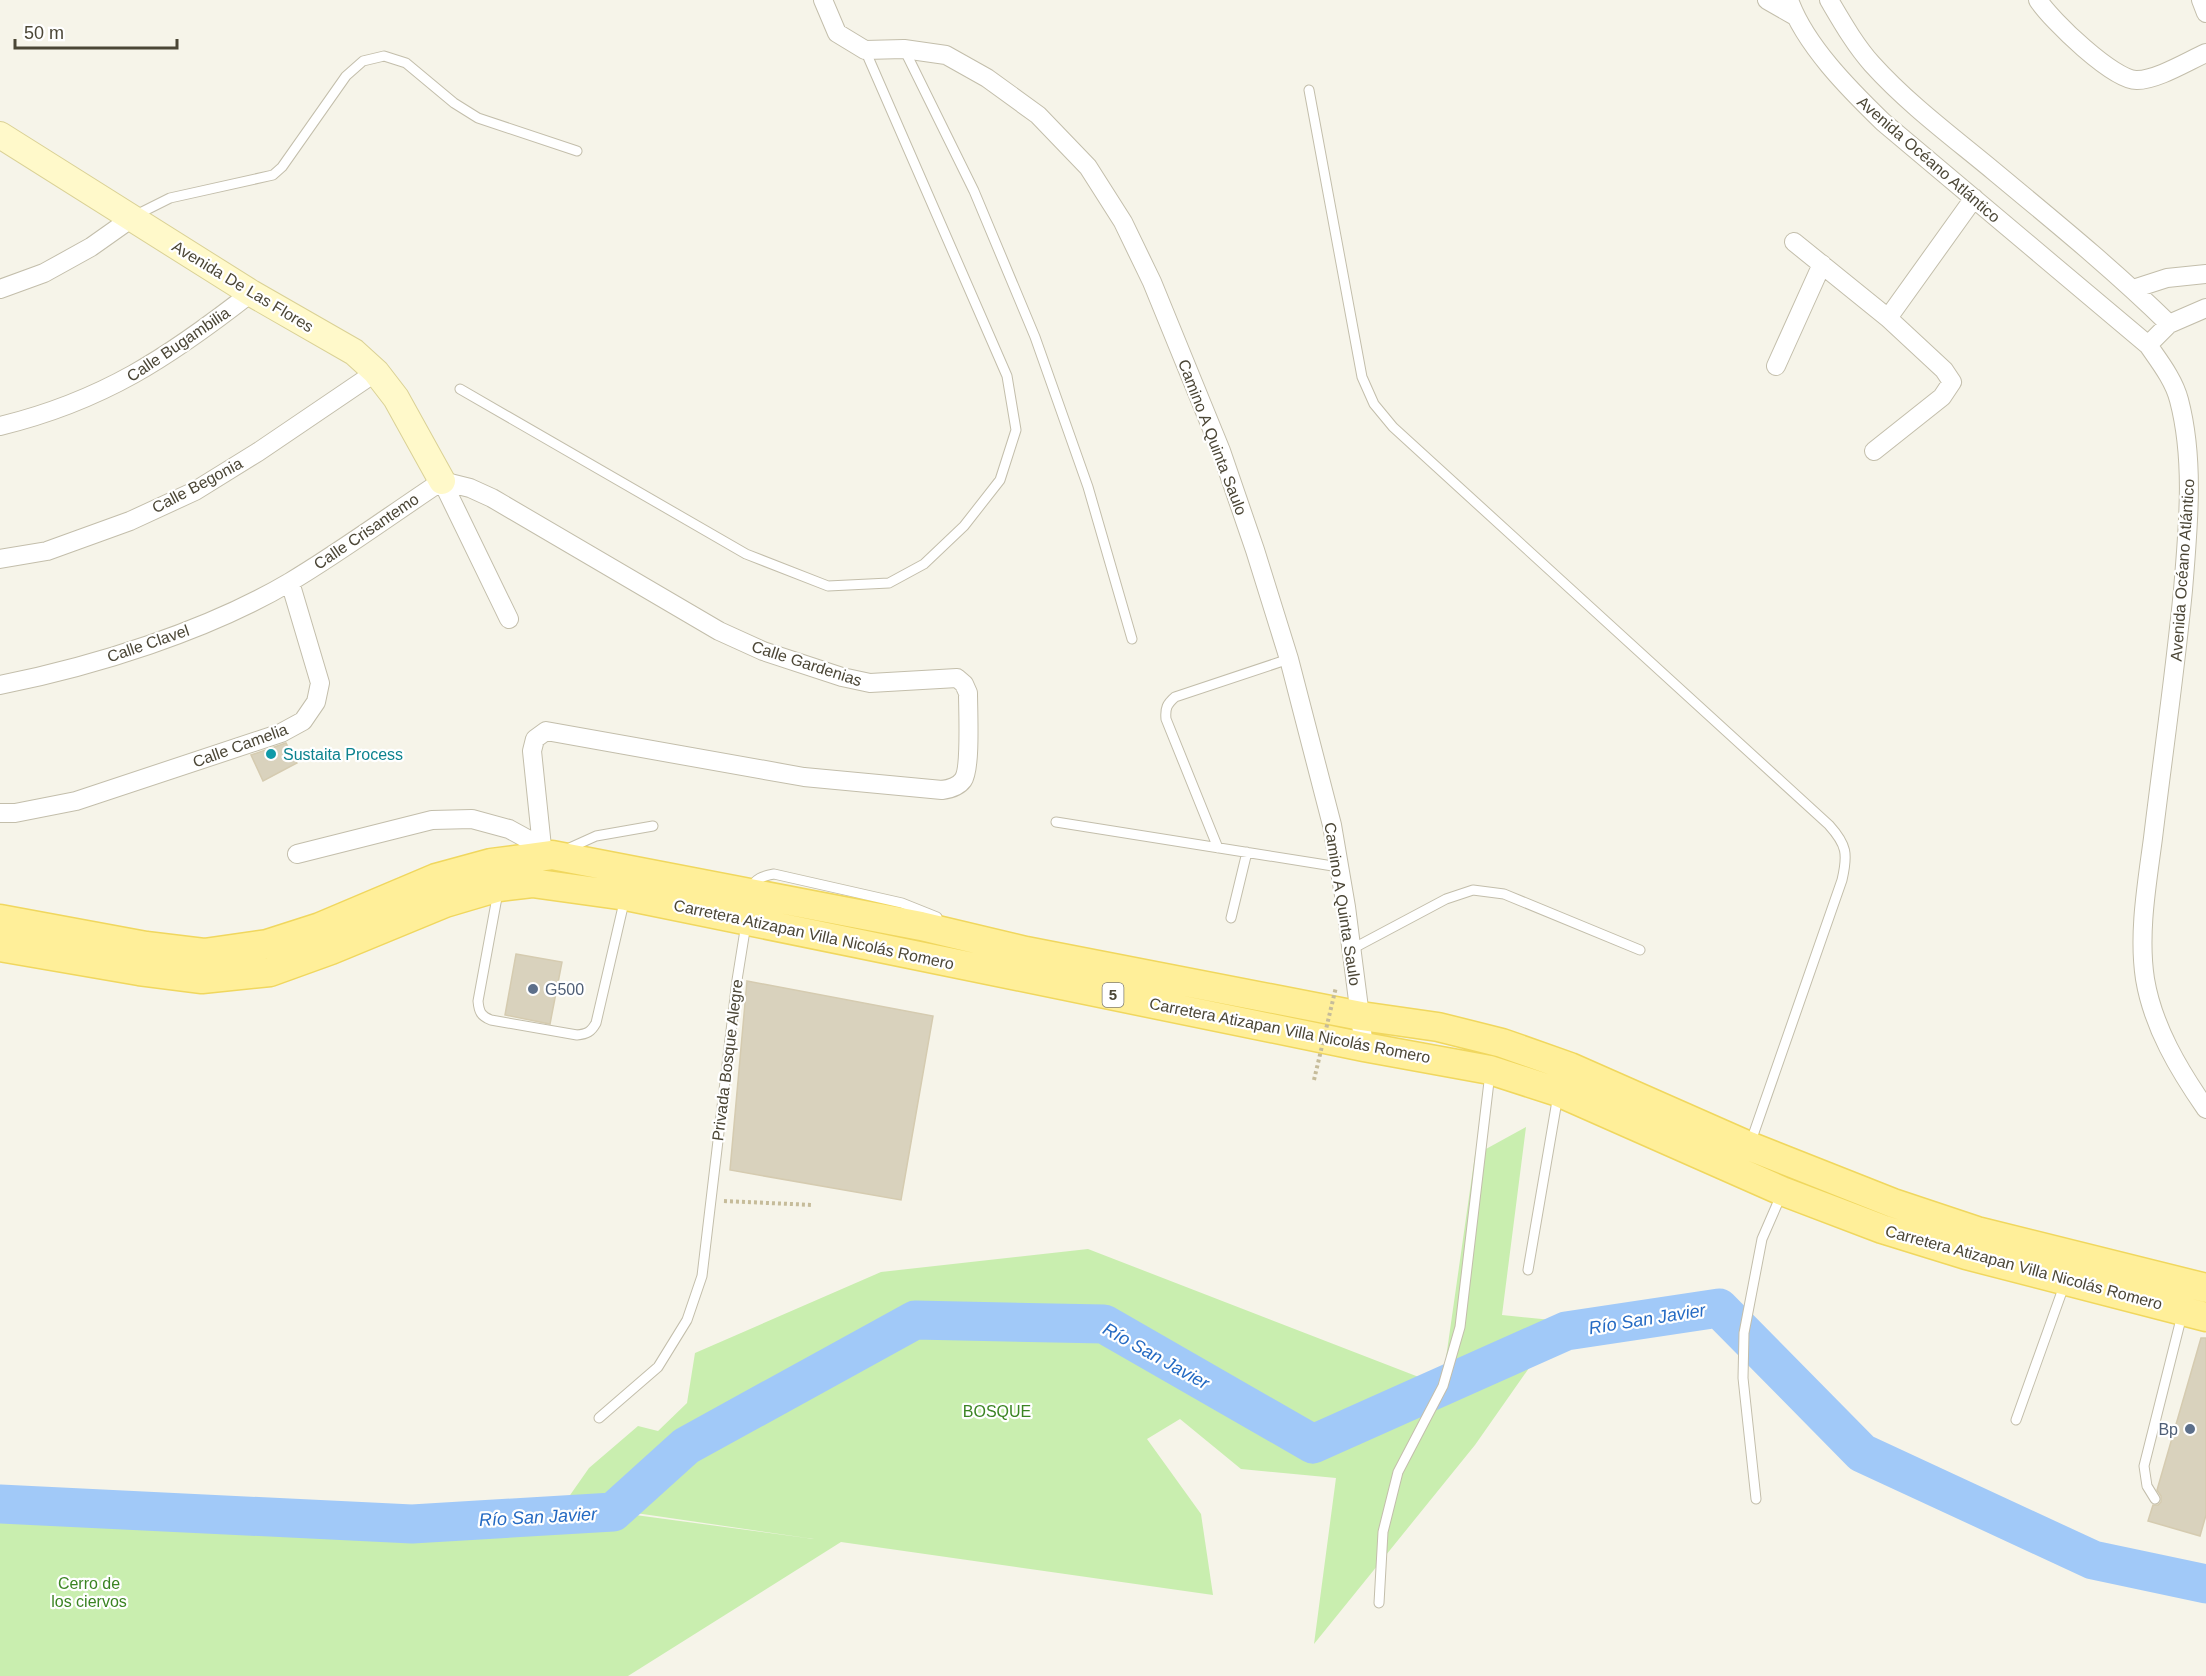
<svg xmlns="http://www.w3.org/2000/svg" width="2206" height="1676" viewBox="0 0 2206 1676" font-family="Arial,sans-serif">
<rect width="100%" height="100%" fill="#f6f4e9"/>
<path fill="#c9eeaf" d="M 1526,1127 L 1502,1315 L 1562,1321 L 1475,1445 L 1314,1644 L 1336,1478 L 1241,1469 L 1180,1419 L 1147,1439 L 1201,1514 L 1213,1595 L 841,1542 L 628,1676 L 0,1676 L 0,1504 L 412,1524 L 613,1512 L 814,1539 L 615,1510 L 561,1508 L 589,1468 L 638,1426 L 658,1431 L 687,1403 L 695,1353 L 881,1272 L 1088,1249 L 1442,1386 L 1475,1155 Z"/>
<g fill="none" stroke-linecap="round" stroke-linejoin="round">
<path stroke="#a1c9f8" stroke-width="39" d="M 0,1504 L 412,1524 L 613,1512 L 686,1446 L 915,1320 L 1104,1324 L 1313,1444 L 1566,1331 L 1719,1308 L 1862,1453 L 2093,1560 L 2206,1584"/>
</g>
<path fill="#d9d2bd" stroke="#d5cbb0" stroke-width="1.5" d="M 286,743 L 297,763 L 263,781 L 251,755 Z
M 516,954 L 562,962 L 550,1024 L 505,1015 Z
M 747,981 L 933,1016 L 901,1200 L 730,1170 Z
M 2201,1338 L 2206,1338 L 2206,1515 L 2200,1536 L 2148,1521 L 2153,1505 L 2158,1505 L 2161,1502 L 2161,1496 L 2157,1490 Z"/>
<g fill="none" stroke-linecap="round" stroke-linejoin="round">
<defs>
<path id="lane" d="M 904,49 L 974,191 L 1035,337 L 1088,487 L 1132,639
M 1309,90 L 1362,377 L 1374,404 L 1393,427 L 1829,825 C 1847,845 1848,854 1842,880 L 1750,1144
M 134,216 L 170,198 L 273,175 L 282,167 L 346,76 L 363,61 L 384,56 L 406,63 L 454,103 L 478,118 L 577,151
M 460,389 L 746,554 L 828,586 L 889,583 L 924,564 L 964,526 L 1000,480 L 1016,430 L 1007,376 L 865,50
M 1056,822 L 1339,867
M 1218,848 L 1166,719 C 1165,708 1167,704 1175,697 L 1289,659
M 565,850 L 596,836 L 653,826
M 750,890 C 755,878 763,876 774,874 L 902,903 L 937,917
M 498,892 L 478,1001 C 479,1012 481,1016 491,1020 L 577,1035 C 587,1034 591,1032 596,1023 L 625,898
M 1231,918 L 1247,852
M 1352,949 L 1446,899 L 1473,890 L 1504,894 L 1640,950
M 1528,1270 L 1558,1095
M 599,1418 L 658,1367 L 687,1320 L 702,1276 L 737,980 L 746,924
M 2016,1420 L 2065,1283
M 1756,1499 L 1743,1378 L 1744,1333 L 1762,1239 L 1782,1193
M 2155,1499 L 2147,1486 L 2144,1466 L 2182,1315
M 1379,1603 L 1383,1532 L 1398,1472 L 1443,1386 L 1460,1327 L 1490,1073"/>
<path id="street" d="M 823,0 L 837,33 L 865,50 L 904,49 L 946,55 L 987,78 L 1038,115 L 1088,167 L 1123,222 L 1152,282 L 1221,451 L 1255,550 L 1289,659 L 1332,825 L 1346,907 L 1364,1047
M 1767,0 L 1795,16
M 1789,0 C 1805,45 1849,89 1883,122 L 2148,345 C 2159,361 2174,380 2179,400 C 2195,461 2188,528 2183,590 C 2175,673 2163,755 2153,838 C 2147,884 2138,933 2145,979 C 2153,1027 2179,1070 2206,1109
M 1829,0 C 1842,22 1855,45 1872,64 C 1909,105 1954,138 1996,173 C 2055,222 2114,270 2169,324
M 2038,0 C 2051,20 2114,81 2137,80 C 2157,80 2188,61 2206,53
M 2201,0 L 2206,13
M 1794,242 L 1888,318 L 1944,370 L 1952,382 L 1942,397 L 1874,451
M 0,289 L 44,273 L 91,247 L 132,218
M 2133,289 L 2167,278 L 2206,274
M 1888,318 L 1974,198
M 2148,345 L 2169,324 L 2206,308
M 1776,366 L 1822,264
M 0,426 C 103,401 169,357 251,293
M 442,481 L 470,488 L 492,498 L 719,631 L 763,651 L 842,677 L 870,683 L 957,678 L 964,684 L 968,693 C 968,710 971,769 963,780 C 958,787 950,789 942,790 L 804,777 L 546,731 L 535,739 L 532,751 L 542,847
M 442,481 L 509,619
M 0,559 L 47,551 L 130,521 L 195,491 L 258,452 L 376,372
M 0,685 C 95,666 207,631 290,582 C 342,551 392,514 442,481
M 0,813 L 15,813 L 76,801 L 281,733 L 303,721 L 316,702 L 320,683 L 290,582
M 297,854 L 432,820 L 472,819 L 509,829 L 542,847 L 547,852"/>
<path id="secondary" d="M 0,135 L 251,293 L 354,352 L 376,372 L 396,398 L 442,481"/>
<path id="primary" d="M 0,919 L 146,946 L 204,953 L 267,944 L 320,927 L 436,878 L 491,863 L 552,855 L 921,926 L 1026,951 L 1361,1016 L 1438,1027 L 1502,1043 L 1570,1067 L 1749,1146 L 1893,1203 L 1977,1231 L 2206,1288
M 0,947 L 139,971 L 202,979 L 270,972 L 331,950 L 445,903 L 499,887 L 532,883 L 626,896 L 1364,1047 L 1490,1070 L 1558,1092 L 1782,1191 L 1882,1229 L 1966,1255 L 2206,1317"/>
</defs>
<use href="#lane" stroke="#c3beab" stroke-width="11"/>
<use href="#street" stroke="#c3beab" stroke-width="20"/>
<use href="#secondary" stroke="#dad195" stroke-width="28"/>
<use href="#primary" stroke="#f0d75e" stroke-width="31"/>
<path stroke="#c6bc9a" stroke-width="4" stroke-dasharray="3 3" stroke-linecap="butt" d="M 724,1201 L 813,1205"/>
<use href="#lane" stroke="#fff" stroke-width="9"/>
<use href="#street" stroke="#fff" stroke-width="18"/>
<use href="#secondary" stroke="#fff9ca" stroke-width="26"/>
<use href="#primary" stroke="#ffef99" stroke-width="28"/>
<path stroke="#c6bc9a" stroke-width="4" stroke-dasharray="3 3" stroke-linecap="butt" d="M 1314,1080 L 1336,987"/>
</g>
<circle fill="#0f9aa8" stroke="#fff" stroke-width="2" cx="271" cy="754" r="6"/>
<g fill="#5c6f8a" stroke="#fff" stroke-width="2">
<circle cx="533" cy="989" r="6"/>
<circle cx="2190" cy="1429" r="6"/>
</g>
<g text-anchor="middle" stroke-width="4.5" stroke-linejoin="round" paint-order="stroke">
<rect fill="#fff" stroke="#817e72" stroke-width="1.5" x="1102.5" y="983" width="21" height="24" rx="4.5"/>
<g font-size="15" font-weight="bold" fill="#4b4636">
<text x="1113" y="1000">5</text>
</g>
<g font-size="16" fill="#4b4636" stroke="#fff">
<text transform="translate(1929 159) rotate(41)" y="6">Avenida Océano Atlántico</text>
<text transform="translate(243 286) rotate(31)" y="6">Avenida De Las Flores</text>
<text transform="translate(178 344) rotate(-34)" y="6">Calle Bugambilia</text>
<text transform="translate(1213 437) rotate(69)" y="6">Camino A Quinta Saulo</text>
<text transform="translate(197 485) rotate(-28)" y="6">Calle Begonia</text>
<text transform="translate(366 531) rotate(-34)" y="6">Calle Crisantemo</text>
<text transform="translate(2182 570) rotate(-86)" y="6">Avenida Océano Atlántico</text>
<text transform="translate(148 643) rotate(-19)" y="6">Calle Clavel</text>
<text transform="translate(807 663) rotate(18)" y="6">Calle Gardenias</text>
<text transform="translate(240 745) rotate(-20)" y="6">Calle Camelia</text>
<text transform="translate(1343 904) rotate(81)" y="6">Camino A Quinta Saulo</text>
<text transform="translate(814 934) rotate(12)" y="6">Carretera Atizapan Villa Nicolás Romero</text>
<text transform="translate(1290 1030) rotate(11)" y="6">Carretera Atizapan Villa Nicolás Romero</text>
<text transform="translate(727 1060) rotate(-83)" y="6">Privada Bosque Alegre</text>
<text transform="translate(2024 1267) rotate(15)" y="6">Carretera Atizapan Villa Nicolás Romero</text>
</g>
<g font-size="16" fill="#0d838f" stroke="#fff" text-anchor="start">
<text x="283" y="760">Sustaita Process</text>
</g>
<g font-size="16" fill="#4e5e75" stroke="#fff" text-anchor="start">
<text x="545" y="995">G500</text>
<text x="2178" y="1435" text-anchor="end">Bp</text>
</g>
<g font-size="16" fill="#3b8423" stroke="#fff">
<text x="997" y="1417">BOSQUE</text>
<text x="89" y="1589">Cerro de<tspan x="89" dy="18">los ciervos</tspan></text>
</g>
<g font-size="18" font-style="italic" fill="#246ac3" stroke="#fff">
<text transform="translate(1647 1319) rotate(-9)" y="6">Río San Javier</text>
<text transform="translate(1156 1356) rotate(29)" y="6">Río San Javier</text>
<text transform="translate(538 1517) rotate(-3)" y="6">Río San Javier</text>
</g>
</g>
<path d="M15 39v9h162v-9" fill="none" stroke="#4b4636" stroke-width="3"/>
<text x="24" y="39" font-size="18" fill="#4b4636" stroke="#ffffff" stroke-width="4.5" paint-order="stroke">50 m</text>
</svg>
